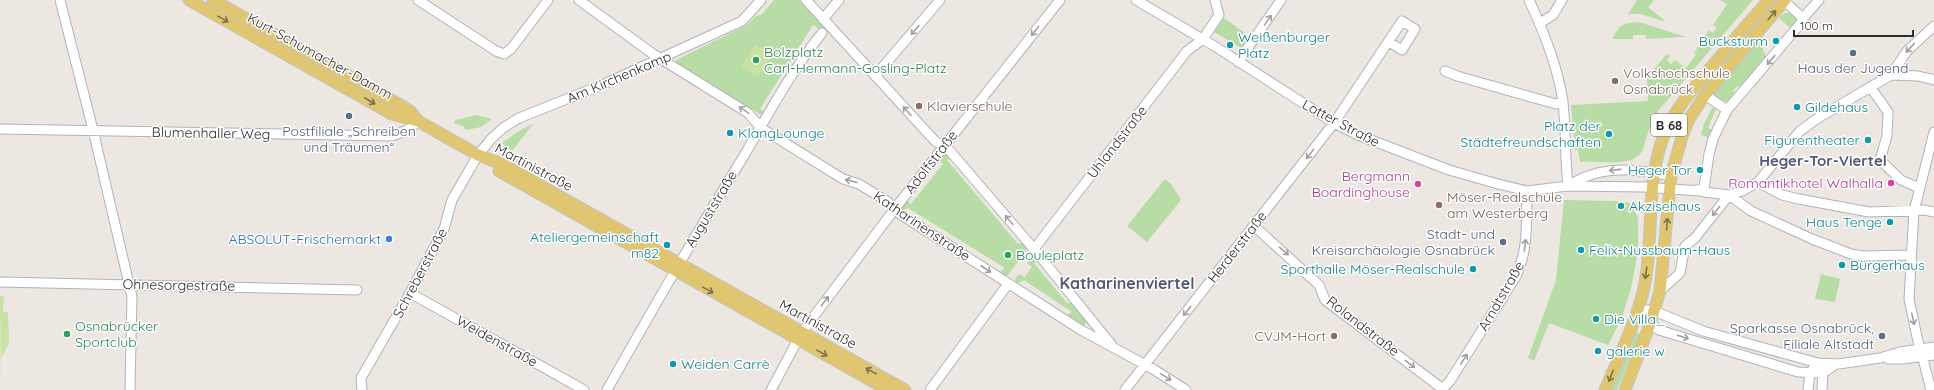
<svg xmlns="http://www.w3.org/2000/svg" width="1934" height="390" viewBox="0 0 1934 390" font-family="Quicksand,sans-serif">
<rect width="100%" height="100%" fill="#ece7e1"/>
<path fill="#b8dca5" d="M 774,0 L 799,0 L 823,26 L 821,30 L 813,25 L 760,109 L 766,113 L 763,116 L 676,62 L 676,60 L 747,25 L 756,16 L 761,15 Z
M 1637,0 L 1654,0 L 1648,7 L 1666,22 L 1641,14 L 1628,14 Z
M 1720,0 L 1753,0 L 1658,111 L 1658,115 C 1649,125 1647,136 1643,149 C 1636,169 1596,160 1580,162 L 1578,150 L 1575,150 L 1571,105 L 1648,101 L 1647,77 L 1667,54 L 1670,56 L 1667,60 L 1671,64 L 1675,60 L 1686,68 L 1696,55 L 1694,53 L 1709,30 L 1713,33 L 1717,28 L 1713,25 L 1727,4 Z
M 1785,13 L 1790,13 L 1799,19 L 1793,30 L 1780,19 L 1779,17 Z
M 1224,18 L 1249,36 L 1241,48 L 1214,32 Z
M 1639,22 L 1686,37 L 1646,39 L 1646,35 L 1633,35 L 1633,39 L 1612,39 C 1620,25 1622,23 1639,22 Z
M 1758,42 L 1760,42 L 1767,59 L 1742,88 L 1737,86 L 1733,91 L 1737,96 L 1730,102 L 1719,101 L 1714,94 L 1715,91 Z
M 1712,108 L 1716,109 L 1708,128 L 1712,130 L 1710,138 L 1701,135 L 1704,124 Z
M 477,115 L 492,119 L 481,127 L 466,130 L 464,129 L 465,127 L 454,123 L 455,120 Z
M 534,123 L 512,151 L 502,143 L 519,131 Z
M 946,154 L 953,159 L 947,160 L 1018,244 L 1023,243 L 1028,248 L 1008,275 L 1005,275 L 1000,272 L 1005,268 L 908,208 L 902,211 L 901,208 L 905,199 L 911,204 L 943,164 L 938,159 Z
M 1165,179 L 1172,185 L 1181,200 L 1147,242 L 1127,226 Z
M 1564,200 L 1613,201 L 1630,203 L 1638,217 L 1638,252 L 1631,288 L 1621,320 L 1608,345 L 1549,323 L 1534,361 L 1528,358 L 1556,280 Z
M 1033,256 L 1039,262 L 1034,263 L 1067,303 L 1073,303 L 1087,320 L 1085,325 L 1082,325 L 1067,315 L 1072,312 L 1024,280 L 1018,283 L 1016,282 L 1015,279 L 1019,274 L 1025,277 L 1032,267 L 1027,263 Z
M 1821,274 L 1840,279 L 1835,302 L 1815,299 Z
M 1633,330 L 1640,334 L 1617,390 L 1609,390 Z"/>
<path fill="#c7e2a2" d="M 755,44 L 772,55 L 758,77 L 741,66 Z
M 0,296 L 4,296 L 3,312 L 8,312 L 9,343 L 1,359 L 1,390 Z"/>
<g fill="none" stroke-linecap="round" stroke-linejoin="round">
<defs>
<path id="minor" d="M 60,0 L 93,130 L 132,297 L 130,390
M 418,0 L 496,51 L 504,54 L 511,49 L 548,0
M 579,0 L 653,54 L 748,113 L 761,128 L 843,179 L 859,184 L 888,202 L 900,214 L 1081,330 L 1153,369 L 1186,390
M 806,0 L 934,140 L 950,151 L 1034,249 L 1111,344
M 1136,0 L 1216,47 L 1334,123 L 1358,135 L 1449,170 L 1498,184 L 1527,191 L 1568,186 L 1644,187 L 1700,191
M 1529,0 C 1544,32 1558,67 1563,102 C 1566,130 1565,158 1568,186
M 1784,1 L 1803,18 L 1819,0
M 823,19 L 839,0
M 1540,23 L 1553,15 L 1562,0
M 1238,62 L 1281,0
M 1445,71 L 1457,76 L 1556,104 L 1563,102
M 1891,75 L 1918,76 L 1934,80
M 875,76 L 940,0
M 1871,88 L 1888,112 L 1887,136 L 1880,160 L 1901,180 L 1919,188
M 1705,95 L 1727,110
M 0,129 L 393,136 L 411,128 L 418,121
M 1758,182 L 1782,195 L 1799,199 L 1869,212 L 1924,210 L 1934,212
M 1568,186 C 1601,164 1635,169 1671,176
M 1704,189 L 1709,154 L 1713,139 L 1727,110 L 1801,23 L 1803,18
M 1696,190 L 1704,189 L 1704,192 L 1729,195 L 1742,191 L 1758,182 L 1800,131 L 1818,118 L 1891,75 L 1907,51 L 1934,26
M 1729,195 L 1751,211 L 1812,239 L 1851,254 L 1863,256 L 1911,255
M 1254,226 L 1319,285 L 1325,300 L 1444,390
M 1034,249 L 1187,51 L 1203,39 L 1219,15 L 1215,0
M 0,282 L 357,290
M 1660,291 L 1680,273 L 1685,246 L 1695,238 L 1729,195
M 410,293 L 584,390
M 1638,309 L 1654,311 L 1703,331 L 1818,363 L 1839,364 L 1880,358 L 1900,352 L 1934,347
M 1636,314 L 1659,330 L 1798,372 L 1823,373 L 1835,365
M 1919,346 L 1909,299 L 1914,211 L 1934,132
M 1888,359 L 1901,359 L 1934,355
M 1923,359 L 1931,390
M 1821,368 L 1823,373 L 1822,390
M 362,390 L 361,378 L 410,293 L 444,229 L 452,200 L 478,155 L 491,139 L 503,128 L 519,118 L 602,85 L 742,21 L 761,0
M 607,390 C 652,310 697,232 745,154 C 769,113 792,70 822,33
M 771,390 L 802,332 L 900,202 L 1060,0
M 930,390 L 1008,284
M 1125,390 L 1334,123 L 1402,21 L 1415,29 L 1402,50 L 1389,42
M 1441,390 L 1450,381 L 1516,276 C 1529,249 1526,220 1527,191
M 1808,390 L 1810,373 L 1813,369"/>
<path id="major" d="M 189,0 L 392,114 L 418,121 L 478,155 L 502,164 L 905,390
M 213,0 L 402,106 L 411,112 L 418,121
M 499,171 L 888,390
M 1605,390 C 1618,359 1637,320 1644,288 C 1655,235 1644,178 1667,128 C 1677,107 1694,88 1708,71 C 1728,47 1748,23 1769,0
M 1625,390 L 1650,324 L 1660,291 L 1671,176 L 1682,137 L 1689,119 L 1705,95 L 1785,0"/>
</defs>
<use href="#minor" stroke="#b1b3bb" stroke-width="11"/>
<use href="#major" stroke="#c4c4c4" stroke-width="13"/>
<use href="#minor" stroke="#fff" stroke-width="9"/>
<use href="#major" stroke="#e1c672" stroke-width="11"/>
</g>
<defs><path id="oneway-shaft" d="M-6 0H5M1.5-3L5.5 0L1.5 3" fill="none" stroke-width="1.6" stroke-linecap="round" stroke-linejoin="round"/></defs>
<g stroke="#7e724c">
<use href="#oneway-shaft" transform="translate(1772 15) rotate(-50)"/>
<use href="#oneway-shaft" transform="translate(223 19) rotate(29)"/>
<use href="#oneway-shaft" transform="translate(370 101) rotate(30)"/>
<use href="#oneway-shaft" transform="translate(1667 224) rotate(-86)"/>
<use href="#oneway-shaft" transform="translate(1646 273) rotate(98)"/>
<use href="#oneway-shaft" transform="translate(708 290) rotate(29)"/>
<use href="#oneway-shaft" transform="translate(822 353) rotate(29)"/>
<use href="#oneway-shaft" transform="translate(871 371) rotate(-151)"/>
<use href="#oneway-shaft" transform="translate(1611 376) rotate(111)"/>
</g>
<g stroke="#a0a0a0">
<use href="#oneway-shaft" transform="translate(1268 20) rotate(-55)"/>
<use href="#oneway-shaft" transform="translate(915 30) rotate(130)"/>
<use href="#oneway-shaft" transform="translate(1035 31) rotate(128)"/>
<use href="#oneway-shaft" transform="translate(1910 48) rotate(133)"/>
<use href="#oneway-shaft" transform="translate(1771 60) rotate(130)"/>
<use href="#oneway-shaft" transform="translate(744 110) rotate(-146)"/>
<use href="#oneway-shaft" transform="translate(907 111) rotate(-132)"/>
<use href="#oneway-shaft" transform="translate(1310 154) rotate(128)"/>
<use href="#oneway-shaft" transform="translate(1615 170) rotate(174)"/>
<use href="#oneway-shaft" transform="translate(851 181) rotate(-166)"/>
<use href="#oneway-shaft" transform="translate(1716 211) rotate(128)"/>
<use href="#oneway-shaft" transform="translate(1009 220) rotate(-131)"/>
<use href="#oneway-shaft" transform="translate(1525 245) rotate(-83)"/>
<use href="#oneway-shaft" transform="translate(1284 251) rotate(41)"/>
<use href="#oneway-shaft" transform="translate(986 269) rotate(33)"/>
<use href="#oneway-shaft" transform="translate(825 301) rotate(-53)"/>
<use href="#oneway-shaft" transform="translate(1187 311) rotate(128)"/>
<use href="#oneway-shaft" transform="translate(1913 319) rotate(78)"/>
<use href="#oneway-shaft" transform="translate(1683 337) rotate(17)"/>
<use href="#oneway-shaft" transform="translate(1464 359) rotate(-58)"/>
<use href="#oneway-shaft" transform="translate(1410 364) rotate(37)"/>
<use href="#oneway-shaft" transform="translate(1166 377) rotate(32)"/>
</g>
<g fill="#0f9aa8" stroke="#fff" stroke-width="1.5">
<circle cx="1776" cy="41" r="4"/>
<circle cx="1230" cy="45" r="4"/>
<circle cx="1797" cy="107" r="4"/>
<circle cx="730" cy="133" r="4"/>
<circle cx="1609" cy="134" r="4"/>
<circle cx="1868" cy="140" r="4"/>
<circle cx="1700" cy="170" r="4"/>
<circle cx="1621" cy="206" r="4"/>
<circle cx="1890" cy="222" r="4"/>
<circle cx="667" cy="245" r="4"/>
<circle cx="1581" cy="250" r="4"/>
<circle cx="1842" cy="265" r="4"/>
<circle cx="1473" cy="269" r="4"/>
<circle cx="1596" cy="319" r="4"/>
<circle cx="1598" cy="351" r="4"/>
<circle cx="673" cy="364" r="4"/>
</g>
<g fill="#5c6f8a" stroke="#fff" stroke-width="1.5">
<circle cx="1853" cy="53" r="4"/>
<circle cx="349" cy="116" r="4"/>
<circle cx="1503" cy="242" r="4"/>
<circle cx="1882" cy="336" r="4"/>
</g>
<g fill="#2e9e5b" stroke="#fff" stroke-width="1.5">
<circle cx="756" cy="60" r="4"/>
<circle cx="1008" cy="255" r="4"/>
<circle cx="67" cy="334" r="4"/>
</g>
<g fill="#8d6e63" stroke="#fff" stroke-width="1.5">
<circle cx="1615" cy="81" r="4"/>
<circle cx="919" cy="106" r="4"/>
<circle cx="1439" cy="205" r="4"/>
<circle cx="1334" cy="336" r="4"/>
</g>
<g fill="#d1479c" stroke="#fff" stroke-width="1.5">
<circle cx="1891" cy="183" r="4"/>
<circle cx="1418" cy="184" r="4"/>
</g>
<circle fill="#3f7fe0" stroke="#fff" stroke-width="1.5" cx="389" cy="239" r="4"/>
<g text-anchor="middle" stroke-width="3" stroke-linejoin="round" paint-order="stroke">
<rect fill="#fff" stroke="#6c6c6c" stroke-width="1" x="1651" y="114" width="36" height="22" rx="3"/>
<g font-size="13" font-weight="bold" fill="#2d2d2d">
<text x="1669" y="130">B 68</text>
</g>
<g font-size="14" fill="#0d838f" stroke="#fff" text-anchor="start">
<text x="1238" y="42">Weißenburger<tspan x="1238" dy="16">Platz</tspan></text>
<text x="1768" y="46" text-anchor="end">Bucksturm</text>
<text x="1805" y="112">Gildehaus</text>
<text x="1601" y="131" text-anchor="end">Platz der<tspan x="1601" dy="16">Städtefreundschaften</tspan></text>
<text x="738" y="138">KlangLounge</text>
<text x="1860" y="145" text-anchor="end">Figurentheater</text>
<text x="1692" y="175" text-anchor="end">Heger Tor</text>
<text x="1629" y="211">Akzisehaus</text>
<text x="1882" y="227" text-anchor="end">Haus Tenge</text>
<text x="659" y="242" text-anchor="end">Ateliergemeinschaft<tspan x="659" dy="16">m82</tspan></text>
<text x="1589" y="255">Felix-Nussbaum-Haus</text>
<text x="1850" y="270">Bürgerhaus</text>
<text x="1465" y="274" text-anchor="end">Sporthalle Möser-Realschule</text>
<text x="1604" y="324">Die Villa_</text>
<text x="1606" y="356">galerie w</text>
<text x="681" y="369">Weiden Carrè</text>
</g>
<g font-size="14" fill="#27864d" stroke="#fff" text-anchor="start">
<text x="764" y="57">Bolzplatz<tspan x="764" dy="16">Carl-Hermann-Gosling-Platz</tspan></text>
<text x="1016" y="260">Bouleplatz</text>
<text x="75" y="331">Osnabrücker<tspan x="75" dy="16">Sportclub</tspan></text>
</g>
<g font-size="14" fill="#2d2d2d" stroke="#fff">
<text transform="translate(320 56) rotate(29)" y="5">Kurt-Schumacher-Damm</text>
<text transform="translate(619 77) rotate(-23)" y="5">Am Kirchenkamp</text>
<text transform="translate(1341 123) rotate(28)" y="5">Lotter Straße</text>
<text transform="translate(211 133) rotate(1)" y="5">Blumenhaller Weg</text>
<text transform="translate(1117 142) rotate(-52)" y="5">Uhlandstraße</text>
<text transform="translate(931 162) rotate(-52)" y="5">Adolfstraße</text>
<text transform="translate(534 167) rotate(28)" y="5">Martinistraße</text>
<text transform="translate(711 209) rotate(-59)" y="5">Auguststraße</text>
<text transform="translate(922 226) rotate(34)" y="5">Katharinenstraße</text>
<text transform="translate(1237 247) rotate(-52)" y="5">Herderstraße</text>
<text transform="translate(420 273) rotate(-62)" y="5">Schreberstraße</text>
<text transform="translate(179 285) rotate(1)" y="5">Ohnesorgestraße</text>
<text transform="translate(1501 296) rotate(-60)" y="5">Arndtstraße</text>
<text transform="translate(818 324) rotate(29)" y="5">Martinistraße</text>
<text transform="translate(1363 326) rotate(38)" y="5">Rolandstraße</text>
<text transform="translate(497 341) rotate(29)" y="5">Weidenstraße</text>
</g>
<g font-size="14" fill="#4e5e75" stroke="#fff">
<text x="1853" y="73">Haus der Jugend</text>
<text x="349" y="136">Postfiliale „Schreiben<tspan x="349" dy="16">und Träumen“</tspan></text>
<text x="1495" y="239" text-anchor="end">Stadt- und<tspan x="1495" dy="16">Kreisarchäologie Osnabrück</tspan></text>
<text x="1874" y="333" text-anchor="end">Sparkasse Osnabrück,<tspan x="1874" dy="16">Filiale Altstadt</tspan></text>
</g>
<g font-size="14" fill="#785e54" stroke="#fff" text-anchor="start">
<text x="1623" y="78">Volkshochschule<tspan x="1623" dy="16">Osnabrück</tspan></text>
<text x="927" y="111">Klavierschule</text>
<text x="1447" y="202">Möser-Realschule<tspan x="1447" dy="16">am Westerberg</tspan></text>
<text x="1326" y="341" text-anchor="end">CVJM-Hort</text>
</g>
<g font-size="14" fill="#b23c85" stroke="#fff" text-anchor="end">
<text x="1410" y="181">Bergmann<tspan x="1410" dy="16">Boardinghouse</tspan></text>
<text x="1883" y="188">Romantikhotel Walhalla</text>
</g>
<g font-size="14" fill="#366cbe" stroke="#fff" text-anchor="end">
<text x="381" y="244">ABSOLUT-Frischemarkt</text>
</g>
<g font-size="15" font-weight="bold" fill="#525979" stroke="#fff">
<text x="1823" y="166">Heger-Tor-Viertel</text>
</g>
<g font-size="16" font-weight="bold" fill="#525979" stroke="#fff">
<text x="1127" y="289">Katharinenviertel</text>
</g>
</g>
<path d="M1794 30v6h119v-6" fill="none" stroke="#2d2d2d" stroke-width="2"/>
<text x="1800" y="30" font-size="12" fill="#2d2d2d" stroke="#ffffff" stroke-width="3" paint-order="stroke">100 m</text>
</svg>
